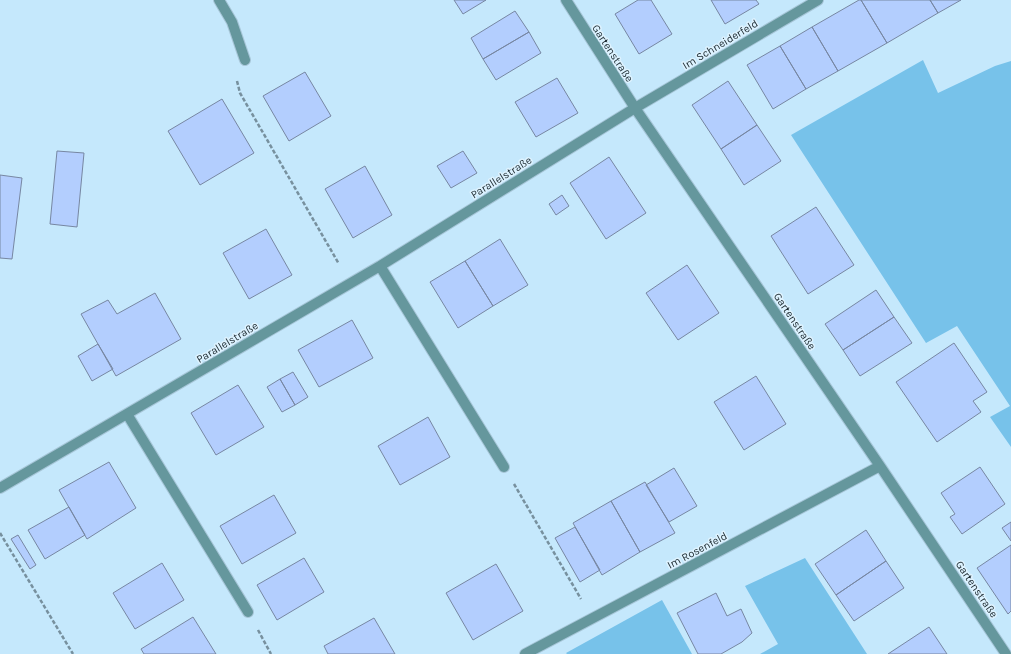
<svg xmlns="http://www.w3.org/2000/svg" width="1011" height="654" viewBox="0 0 1011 654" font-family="Karla,sans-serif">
<rect width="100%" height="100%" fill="#c5e8fc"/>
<path fill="#77c2ea" d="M 923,60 L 938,93 L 995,66 L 1011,61 L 1011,447 L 990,417 L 1010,406 L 957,326 L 926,343 L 791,135 Z
M 805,558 L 867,654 L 760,654 L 778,644 L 745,586 Z
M 662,600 L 692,654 L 567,654 L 566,653 Z"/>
<path fill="#b3cefe" stroke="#7787a2" d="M 454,0 L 486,0 L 463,14 Z
M 638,0 L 651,0 L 672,34 L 639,54 L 615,14 Z
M 711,0 L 756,0 L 759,4 L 725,24 Z
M 859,0 L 861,0 L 887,43 L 838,71 L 812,27 Z
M 861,0 L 930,0 L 938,13 L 887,43 Z
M 930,0 L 961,0 L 938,13 Z
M 515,11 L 529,32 L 483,59 L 471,38 Z
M 812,27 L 838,71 L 806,89 L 780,46 Z
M 529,32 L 541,53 L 496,80 L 483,59 Z
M 780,46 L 806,89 L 773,109 L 747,65 Z
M 305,72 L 331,116 L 289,141 L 263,96 Z
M 557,78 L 578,113 L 536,137 L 515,102 Z
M 728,81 L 757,125 L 721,149 L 692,105 Z
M 222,99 L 254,153 L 200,185 L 168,131 Z
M 757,125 L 781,161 L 744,185 L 721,149 Z
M 57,151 L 84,153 L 77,227 L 50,224 Z
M 463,151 L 477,173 L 451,188 L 437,166 Z
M 609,157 L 646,213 L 606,239 L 570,183 Z
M 365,166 L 392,215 L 353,238 L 325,189 Z
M 0,175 L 22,178 L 12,259 L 0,258 Z
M 562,195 L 569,206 L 556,215 L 549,204 Z
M 816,207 L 854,265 L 808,294 L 771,236 Z
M 266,229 L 292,275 L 249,299 L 223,253 Z
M 500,239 L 528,285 L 493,306 L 465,261 Z
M 465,261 L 493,306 L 458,328 L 430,282 Z
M 687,265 L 719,313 L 678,340 L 646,293 Z
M 876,290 L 894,317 L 843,350 L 825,324 Z
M 155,293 L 181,339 L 116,376 L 81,314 L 108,300 L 117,314 Z
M 894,317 L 912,343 L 860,376 L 843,350 Z
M 352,320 L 373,358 L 319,387 L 298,350 Z
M 954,343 L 987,392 L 973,401 L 981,412 L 937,442 L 896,382 Z
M 98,344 L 113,369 L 92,381 L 78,356 Z
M 293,372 L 308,397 L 295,405 L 280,379 Z
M 756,376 L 786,424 L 744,450 L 714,402 Z
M 280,379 L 295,405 L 282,412 L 267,387 Z
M 238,385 L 264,427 L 216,455 L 191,413 Z
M 428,417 L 450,457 L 400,485 L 378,446 Z
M 109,462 L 136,508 L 87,539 L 59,490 Z
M 980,467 L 1005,504 L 962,534 L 950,517 L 955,514 L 941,493 Z
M 674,468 L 697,506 L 669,522 L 646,485 Z
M 645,482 L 675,533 L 640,552 L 611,501 Z
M 274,495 L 296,533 L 242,564 L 220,526 Z
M 611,501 L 640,552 L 602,575 L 573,523 Z
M 69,507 L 85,535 L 45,559 L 28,530 Z
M 1011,522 L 1011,541 L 1002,528 Z
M 575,527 L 600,570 L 580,582 L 555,538 Z
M 866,530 L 886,561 L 836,595 L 815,564 Z
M 18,535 L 36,565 L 30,569 L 11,539 Z
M 1011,545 L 1011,611 L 1008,614 L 977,568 Z
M 304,558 L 324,592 L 277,620 L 257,585 Z
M 886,561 L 904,588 L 854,621 L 836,595 Z
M 162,563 L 184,600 L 135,629 L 113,593 Z
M 496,564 L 523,611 L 473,640 L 446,593 Z
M 716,593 L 727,616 L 741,609 L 752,633 L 742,642 L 721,654 L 698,654 L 677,613 Z
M 193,617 L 216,654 L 144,654 L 141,649 Z
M 374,618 L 395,654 L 328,654 L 324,646 Z
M 929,627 L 947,654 L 888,654 Z"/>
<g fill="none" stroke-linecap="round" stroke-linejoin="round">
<defs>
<path id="lane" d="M 219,0 L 232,22 L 245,60"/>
<path id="street" d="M 566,0 L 635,108 L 880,466 L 1006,654
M 380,266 L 504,467
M 127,414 L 248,612
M 0,488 L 380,266 L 635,108 L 818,0
M 525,654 L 880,466"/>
</defs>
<use href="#lane" stroke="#a7c6d8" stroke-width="12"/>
<use href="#street" stroke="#a7c6d8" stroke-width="12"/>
<path stroke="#77909e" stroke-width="2.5" stroke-dasharray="4 2" stroke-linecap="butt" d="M 237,81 L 240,93 L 339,264
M 514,484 L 581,599
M 0,533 L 73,654
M 258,630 L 271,654"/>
<use href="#lane" stroke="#65979d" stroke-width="10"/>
<use href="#street" stroke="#65979d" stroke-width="10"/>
</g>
<g text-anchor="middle" stroke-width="3" stroke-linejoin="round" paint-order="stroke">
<g font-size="11" fill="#1d2b32" stroke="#def3ff">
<text transform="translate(720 44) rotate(-31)" y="4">Im Schneiderfeld</text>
<text transform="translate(613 53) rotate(57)" y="4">Gartenstraße</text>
<text transform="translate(501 177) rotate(-32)" y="4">Parallelstraße</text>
<text transform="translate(795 321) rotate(56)" y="4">Gartenstraße</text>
<text transform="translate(227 342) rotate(-31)" y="4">Parallelstraße</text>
<text transform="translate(697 550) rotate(-28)" y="4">Im Rosenfeld</text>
<text transform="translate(977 589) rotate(56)" y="4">Gartenstraße</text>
</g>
</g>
</svg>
